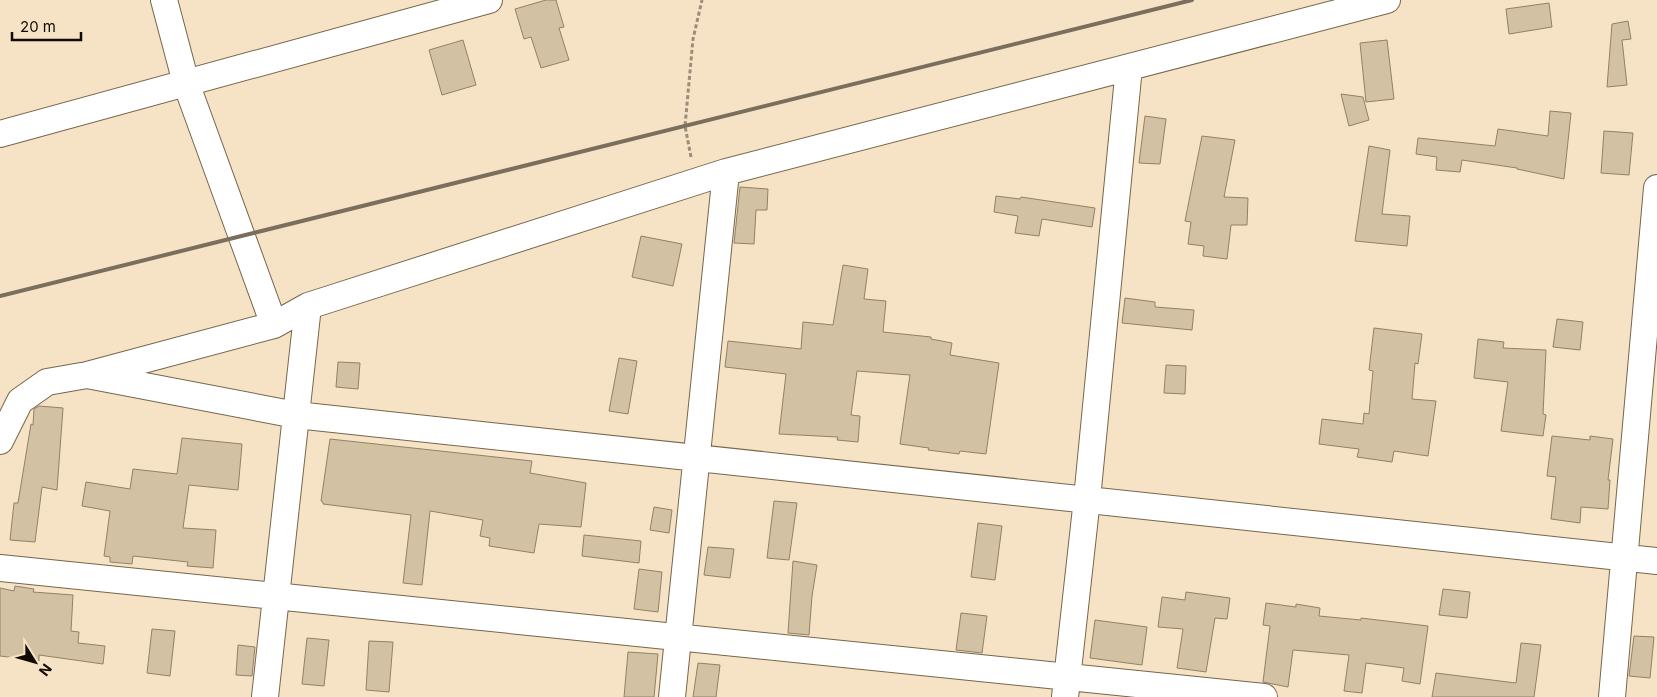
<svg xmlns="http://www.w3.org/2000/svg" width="1657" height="697" viewBox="0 0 1657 697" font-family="Inter,sans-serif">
<rect width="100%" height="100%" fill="#f6e3c5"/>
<path fill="#d3c1a3" stroke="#928165" d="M 546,0 L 556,0 L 564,27 L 559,28 L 569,60 L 541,68 L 531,37 L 524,39 L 515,9 Z
M 1549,3 L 1552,27 L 1509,34 L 1506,9 Z
M 1628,21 L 1631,39 L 1622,40 L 1627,85 L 1607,87 L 1612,24 Z
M 463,40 L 476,85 L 442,95 L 429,50 Z
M 1387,40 L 1394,99 L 1366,102 L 1360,43 Z
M 1341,94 L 1363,97 L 1369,120 L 1349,126 Z
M 1550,111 L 1571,113 L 1564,179 L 1517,169 L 1517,168 L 1462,160 L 1460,172 L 1436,170 L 1437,157 L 1416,154 L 1418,138 L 1495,146 L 1498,129 L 1548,136 Z
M 1145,116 L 1166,119 L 1160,164 L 1139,163 Z
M 1604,131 L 1633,133 L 1629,175 L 1601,173 Z
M 1202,136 L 1235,140 L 1224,197 L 1248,198 L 1247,225 L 1231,225 L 1227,259 L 1203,256 L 1204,246 L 1188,244 L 1191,222 L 1185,221 Z
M 1369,146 L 1390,150 L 1382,214 L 1410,216 L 1407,246 L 1355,241 Z
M 740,187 L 768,189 L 767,210 L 756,210 L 754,244 L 734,243 Z
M 996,196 L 1020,199 L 1021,197 L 1095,208 L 1092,227 L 1042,219 L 1039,236 L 1015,233 L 1018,216 L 994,212 Z
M 641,236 L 682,244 L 673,286 L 632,277 Z
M 843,265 L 868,269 L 864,299 L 886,301 L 883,332 L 931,337 L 931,339 L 952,343 L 950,355 L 999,363 L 986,454 L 960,451 L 959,454 L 928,450 L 929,448 L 900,444 L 910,375 L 857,371 L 851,415 L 860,416 L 858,442 L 837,440 L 838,437 L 779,434 L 786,374 L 725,367 L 728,341 L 801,349 L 803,322 L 833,325 Z
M 1125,298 L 1155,302 L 1155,307 L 1194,310 L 1192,330 L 1122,323 Z
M 1557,319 L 1583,322 L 1580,350 L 1553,347 Z
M 1374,328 L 1422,334 L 1418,364 L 1415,363 L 1412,399 L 1436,401 L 1428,456 L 1394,451 L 1392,462 L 1357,457 L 1359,449 L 1319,444 L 1322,419 L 1363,424 L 1364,413 L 1369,414 L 1373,371 L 1369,370 Z
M 1478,339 L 1504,342 L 1503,348 L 1546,350 L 1543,414 L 1546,415 L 1543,436 L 1501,431 L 1508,382 L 1474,378 Z
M 619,358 L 637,361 L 628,414 L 609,411 Z
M 338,362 L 360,363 L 358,389 L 336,387 Z
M 1166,365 L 1186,366 L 1185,394 L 1164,393 Z
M 39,406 L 63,408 L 57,490 L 42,487 L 35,542 L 10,540 L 14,503 L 18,503 L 31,424 L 33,425 L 34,409 Z
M 1552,436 L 1590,440 L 1590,436 L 1613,439 L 1608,480 L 1610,480 L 1608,509 L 1581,507 L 1580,523 L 1551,519 L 1556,477 L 1547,476 Z
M 182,438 L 242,444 L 238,490 L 189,485 L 183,528 L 216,530 L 213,568 L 187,566 L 188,562 L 133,556 L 132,564 L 110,562 L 110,557 L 104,556 L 110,511 L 82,506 L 86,482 L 130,489 L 133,469 L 177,474 Z
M 330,439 L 532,461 L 530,473 L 586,483 L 581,527 L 539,524 L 534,553 L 489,546 L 490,538 L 480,536 L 483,520 L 430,511 L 422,585 L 403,583 L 411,515 L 323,504 L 323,502 L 321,501 Z
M 774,501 L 797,503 L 789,560 L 767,558 Z
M 654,507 L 672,510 L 669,533 L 650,530 Z
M 978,523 L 1002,526 L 995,580 L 971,577 Z
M 584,535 L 641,541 L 639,563 L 582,556 Z
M 708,547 L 734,549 L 730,578 L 704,575 Z
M 793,561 L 817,565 L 812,596 L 809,635 L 788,633 Z
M 639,569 L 662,572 L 658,612 L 634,609 Z
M 15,586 L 34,589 L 33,592 L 73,595 L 71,631 L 79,632 L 78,643 L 105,646 L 103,664 L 39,655 L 39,661 L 0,656 L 0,588 L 14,591 Z
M 1443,589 L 1470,592 L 1467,618 L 1439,615 Z
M 1186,592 L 1230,598 L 1227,619 L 1215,618 L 1206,672 L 1177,668 L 1183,629 L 1158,627 L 1162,597 L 1185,600 Z
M 1266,603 L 1296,607 L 1296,604 L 1320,608 L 1319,616 L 1361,620 L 1361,618 L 1428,626 L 1420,684 L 1402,681 L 1404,668 L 1366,663 L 1362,693 L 1344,691 L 1349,655 L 1293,650 L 1288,687 L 1263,682 L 1270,626 L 1263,625 Z
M 961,613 L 987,616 L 982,653 L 956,650 Z
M 1095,620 L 1147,627 L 1142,665 L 1090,658 Z
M 152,629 L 175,631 L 170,676 L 147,673 Z
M 1634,636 L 1654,637 L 1650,678 L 1629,676 Z
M 307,638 L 329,640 L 324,686 L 302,684 Z
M 369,641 L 393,642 L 389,692 L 366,690 Z
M 1521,643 L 1541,645 L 1534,697 L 1432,697 L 1436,673 L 1516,683 Z
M 238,645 L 255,647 L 252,676 L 236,675 Z
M 628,652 L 658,654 L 654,697 L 624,697 Z
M 698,663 L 720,665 L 716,697 L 693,697 Z"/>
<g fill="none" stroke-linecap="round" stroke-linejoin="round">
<defs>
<path id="minor" d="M 164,0 L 186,83 L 274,325
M 0,134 L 489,0
M 87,375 L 296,415 L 1657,561
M 0,441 L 20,401 L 47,382 L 87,375 L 274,325 L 308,306 L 726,172 L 1387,0
M 0,568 L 1264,697
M 265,697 L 308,306
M 672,697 L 726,172
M 1065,697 L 1087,499 L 1129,67
M 1612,697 L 1657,188"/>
</defs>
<use href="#minor" stroke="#76664b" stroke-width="28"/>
<path stroke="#9b8d78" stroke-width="3" stroke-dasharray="4 2.5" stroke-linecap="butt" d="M 691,157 L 685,126 L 693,39 L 702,0"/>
<use href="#minor" stroke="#fff" stroke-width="26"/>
<path stroke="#7a6e5c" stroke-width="4" d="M 0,296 L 1192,0"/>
</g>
<g transform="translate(35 662) rotate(127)" stroke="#f6e3c5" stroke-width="4" paint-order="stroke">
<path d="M0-4L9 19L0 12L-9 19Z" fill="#100a03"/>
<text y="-8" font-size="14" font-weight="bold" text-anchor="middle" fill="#100a03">N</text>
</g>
<path d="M12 32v8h69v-8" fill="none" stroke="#100a03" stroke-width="2.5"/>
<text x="20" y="32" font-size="15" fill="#100a03" stroke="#f6e3c5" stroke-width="4" paint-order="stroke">20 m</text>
</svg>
